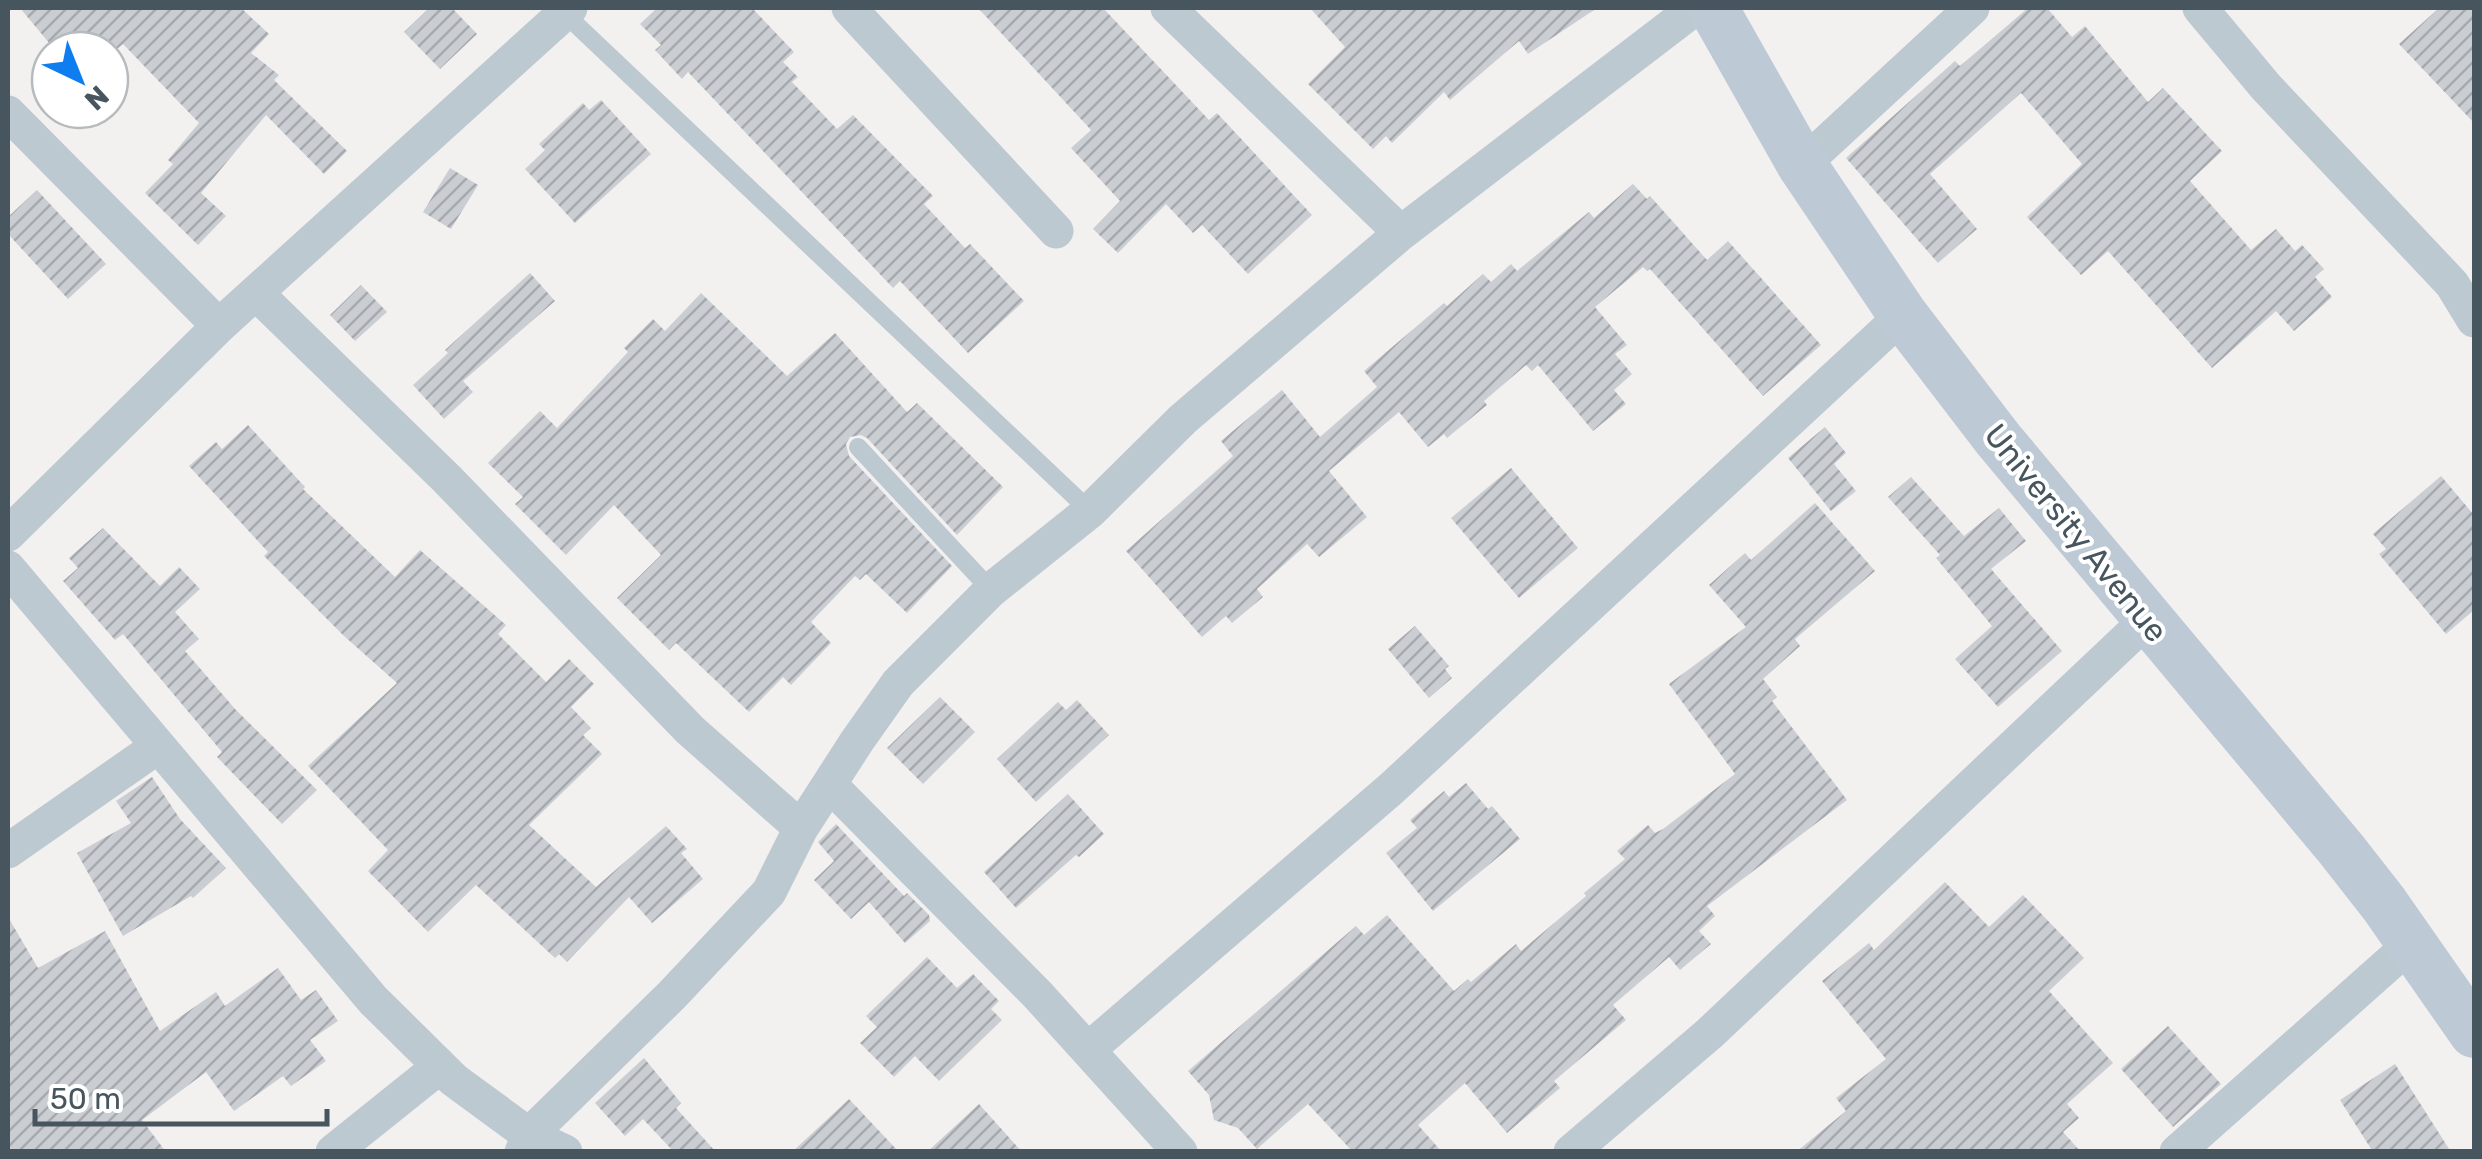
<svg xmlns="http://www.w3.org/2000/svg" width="2482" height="1159" viewBox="0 0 2482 1159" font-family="Rubik,sans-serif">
<defs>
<pattern id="building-hatch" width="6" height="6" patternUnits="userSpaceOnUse" patternTransform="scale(2.5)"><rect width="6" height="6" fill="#caced3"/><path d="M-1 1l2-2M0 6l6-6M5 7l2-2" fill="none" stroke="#a6aaae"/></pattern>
</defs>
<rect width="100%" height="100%" fill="#f3f0f0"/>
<path fill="url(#building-hatch)" d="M 20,8 L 241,8 L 269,34 L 251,53 L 279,75 L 274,80 L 347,151 L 324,174 L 266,115 L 201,193 L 226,216 L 198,245 L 145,193 L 173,164 L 168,160 L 199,123 L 123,44 L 116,50 L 55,50 Z
M 429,8 L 452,8 L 477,34 L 440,69 L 404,32 Z
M 657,8 L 752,8 L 794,52 L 783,62 L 798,77 L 792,82 L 837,129 L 853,115 L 933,196 L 924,204 L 965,248 L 970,244 L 1024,301 L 968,353 L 900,281 L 893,288 L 688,72 L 682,79 L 655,50 L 661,45 L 640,24 Z
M 978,8 L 1103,8 L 1209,120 L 1217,113 L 1312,215 L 1248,274 L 1202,225 L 1193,233 L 1166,204 L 1118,253 L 1093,229 L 1120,201 L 1071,148 L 1091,130 Z
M 1310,8 L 1597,8 L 1528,54 L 1519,41 L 1450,100 L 1444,92 L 1392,143 L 1386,136 L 1373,149 L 1308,84 L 1345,47 Z
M 2028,8 L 2047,8 L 2072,37 L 2085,26 L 2148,102 L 2163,88 L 2222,151 L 2190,181 L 2251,250 L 2276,229 L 2295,251 L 2302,245 L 2324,269 L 2315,277 L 2332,297 L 2294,331 L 2276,311 L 2212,368 L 2108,251 L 2081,275 L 2027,217 L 2082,164 L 2021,93 L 1930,174 L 1977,229 L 1938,263 L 1846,158 L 1955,61 L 1960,66 Z
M 2439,8 L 2474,8 L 2474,123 L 2399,44 Z
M 601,100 L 651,154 L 575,223 L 525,169 L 545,150 L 539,144 L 583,103 L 589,110 Z
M 450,168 L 478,185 L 451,229 L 423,212 Z
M 1633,184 L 1647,199 L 1650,196 L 1707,260 L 1728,241 L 1821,345 L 1763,396 L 1650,269 L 1647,271 L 1643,267 L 1595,307 L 1627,345 L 1615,354 L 1632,374 L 1614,390 L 1626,404 L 1593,431 L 1538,365 L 1532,371 L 1526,365 L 1484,401 L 1487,405 L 1447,438 L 1444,434 L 1428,447 L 1399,412 L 1329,471 L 1367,517 L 1319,557 L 1307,544 L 1257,589 L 1263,597 L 1232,623 L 1226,616 L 1202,637 L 1126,551 L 1233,456 L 1221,441 L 1282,390 L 1320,437 L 1377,387 L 1364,371 L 1444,303 L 1447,306 L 1483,274 L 1491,282 L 1511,264 L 1517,271 L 1589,212 L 1594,218 Z
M 37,190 L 106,264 L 68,299 L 8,234 L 8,217 Z
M 530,273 L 555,301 L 463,381 L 473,392 L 444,419 L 413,385 L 448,353 L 445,350 Z
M 361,285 L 387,312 L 355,341 L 330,315 Z
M 701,293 L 787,376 L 835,333 L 907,412 L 917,403 L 1003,487 L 957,535 L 867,438 L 861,435 L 850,437 L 846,444 L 849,456 L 952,566 L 907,613 L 866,574 L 860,580 L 855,576 L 811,622 L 831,643 L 791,685 L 783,677 L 749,712 L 676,643 L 669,650 L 617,598 L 661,555 L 614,505 L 566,555 L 515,504 L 523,497 L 488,463 L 540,411 L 557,428 L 628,352 L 624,348 L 653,319 L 665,331 Z
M 248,425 L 305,487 L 303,489 L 395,577 L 420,550 L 506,625 L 498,634 L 546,682 L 569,659 L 594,684 L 571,707 L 591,728 L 583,735 L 602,754 L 529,825 L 596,887 L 666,826 L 687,849 L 681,853 L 703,879 L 652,923 L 629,897 L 567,962 L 559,954 L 555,958 L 476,885 L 428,932 L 368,871 L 388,850 L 308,766 L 397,683 L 344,636 L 264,556 L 268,552 L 189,466 L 216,442 L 222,449 Z
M 1825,427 L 1846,453 L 1834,464 L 1856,491 L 1831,511 L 1788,458 Z
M 1511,468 L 1578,548 L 1519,598 L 1451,518 Z
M 2441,476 L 2474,515 L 2474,610 L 2446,634 L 2379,554 L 2386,549 L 2373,534 Z
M 1911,477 L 1964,536 L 1999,508 L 2026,541 L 1991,569 L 2062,651 L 1998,707 L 1955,659 L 1992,626 L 1936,558 L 1940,555 L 1888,497 Z
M 1815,503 L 1875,571 L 1795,639 L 1800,646 L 1763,679 L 1777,697 L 1772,701 L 1847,800 L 1707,906 L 1715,916 L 1699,931 L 1711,944 L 1680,970 L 1669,957 L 1613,1005 L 1626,1020 L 1554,1081 L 1560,1088 L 1507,1133 L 1465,1083 L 1418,1125 L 1442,1152 L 1353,1152 L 1308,1104 L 1257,1149 L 1238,1128 L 1214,1120 L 1209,1095 L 1188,1071 L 1356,926 L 1364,935 L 1387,915 L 1454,991 L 1468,979 L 1471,982 L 1516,944 L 1521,951 L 1586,896 L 1584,893 L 1625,859 L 1617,851 L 1648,825 L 1655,833 L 1663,829 L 1735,774 L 1669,684 L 1746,627 L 1709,585 L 1745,553 L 1751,560 Z
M 103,528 L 160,586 L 179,567 L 200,589 L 175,612 L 199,639 L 185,651 L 236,710 L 317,790 L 282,824 L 217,757 L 222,752 L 123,634 L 115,640 L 63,581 L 78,568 L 69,558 Z
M 1415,626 L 1449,666 L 1445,669 L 1452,678 L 1429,698 L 1388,649 Z
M 940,697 L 975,732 L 923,784 L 887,748 Z
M 1077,700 L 1109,735 L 1036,802 L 997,759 L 1058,702 L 1066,710 Z
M 152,777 L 180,819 L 226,868 L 193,898 L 191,896 L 123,936 L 77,853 L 131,823 L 116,801 Z
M 1466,783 L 1488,809 L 1492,806 L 1520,839 L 1433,911 L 1386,853 L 1417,828 L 1410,820 L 1444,791 L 1449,797 Z
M 1068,794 L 1104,834 L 1079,857 L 1076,855 L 1016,908 L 984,872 Z
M 836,824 L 904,896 L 907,893 L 929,915 L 930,921 L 905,943 L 869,902 L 851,919 L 814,880 L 834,861 L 818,842 Z
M 1945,882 L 1989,927 L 2023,895 L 2084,958 L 2049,991 L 2113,1063 L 2067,1104 L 2079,1118 L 2063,1132 L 2081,1152 L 1796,1152 L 1846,1111 L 1836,1098 L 1886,1059 L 1822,981 L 1869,943 L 1874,950 Z
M 8,917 L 38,968 L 105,931 L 160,1031 L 216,992 L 225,1006 L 278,968 L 301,1000 L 316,990 L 338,1021 L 310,1040 L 326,1061 L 291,1086 L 283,1076 L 234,1111 L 206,1072 L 142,1120 L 166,1152 L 8,1152 Z
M 927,957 L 957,988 L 973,974 L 999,1001 L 991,1009 L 1002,1020 L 939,1081 L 915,1056 L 894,1077 L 860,1043 L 877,1027 L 866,1016 Z
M 2168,1026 L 2221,1084 L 2173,1127 L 2121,1069 Z
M 644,1058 L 681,1103 L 676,1108 L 716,1152 L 674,1152 L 643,1119 L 625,1136 L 595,1103 Z
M 2395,1064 L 2451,1152 L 2373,1152 L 2340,1100 Z
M 849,1099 L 899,1152 L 792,1152 Z
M 979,1104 L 1022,1152 L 927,1152 Z"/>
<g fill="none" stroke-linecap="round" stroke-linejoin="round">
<path stroke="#bdc9d0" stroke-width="18" d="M 564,13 L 1090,511
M 858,447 L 991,590"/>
<path stroke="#bdc9d0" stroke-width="35" d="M 849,8 L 1056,231
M 1168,8 L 1401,233
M 2200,8 L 2266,87 L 2452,284 L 2474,320
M 8,113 L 219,326
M 1802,165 L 1972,8
M 257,294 L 447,479 L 690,730 L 801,828
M 8,534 L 219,326 L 570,8
M 8,568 L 373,1000 L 454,1080 L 529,1135 L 565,1152
M 831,786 L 1037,994 L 1180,1152
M 8,851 L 157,747
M 1089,1049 L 1392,788 L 1903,315
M 333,1152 L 439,1067
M 522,1152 L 529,1135 L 672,995 L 769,892 L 801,828 L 857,741 L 898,683 L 991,590 L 1090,511 L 1183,419 L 1401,233 L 1695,8
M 1571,1152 L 1710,1033 L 2147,620
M 2177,1152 L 2412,943"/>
<path stroke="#bdcad5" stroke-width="50" d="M 1713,8 L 1802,165 L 1903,315 L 1998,439 L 2341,849 L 2384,904 L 2474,1033"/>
</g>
<g text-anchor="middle" stroke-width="8" stroke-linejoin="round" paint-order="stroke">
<g font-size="32" fill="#47555f" stroke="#fff">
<text transform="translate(2076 533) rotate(51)" y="11">University Avenue</text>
</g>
</g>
<rect width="2482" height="1159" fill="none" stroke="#47555f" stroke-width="20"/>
<g transform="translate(80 80) rotate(137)"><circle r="48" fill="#ffffff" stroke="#b5bbbf" stroke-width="2.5"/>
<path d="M0-8L18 38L0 25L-18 38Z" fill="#0d7df0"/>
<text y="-15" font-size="28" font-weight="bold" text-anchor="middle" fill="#47555f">N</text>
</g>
<path d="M35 1109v15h292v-15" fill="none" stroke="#47555f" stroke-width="5"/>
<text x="50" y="1109" font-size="30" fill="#47555f" stroke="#ffffff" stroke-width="8" paint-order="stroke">50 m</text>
</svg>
